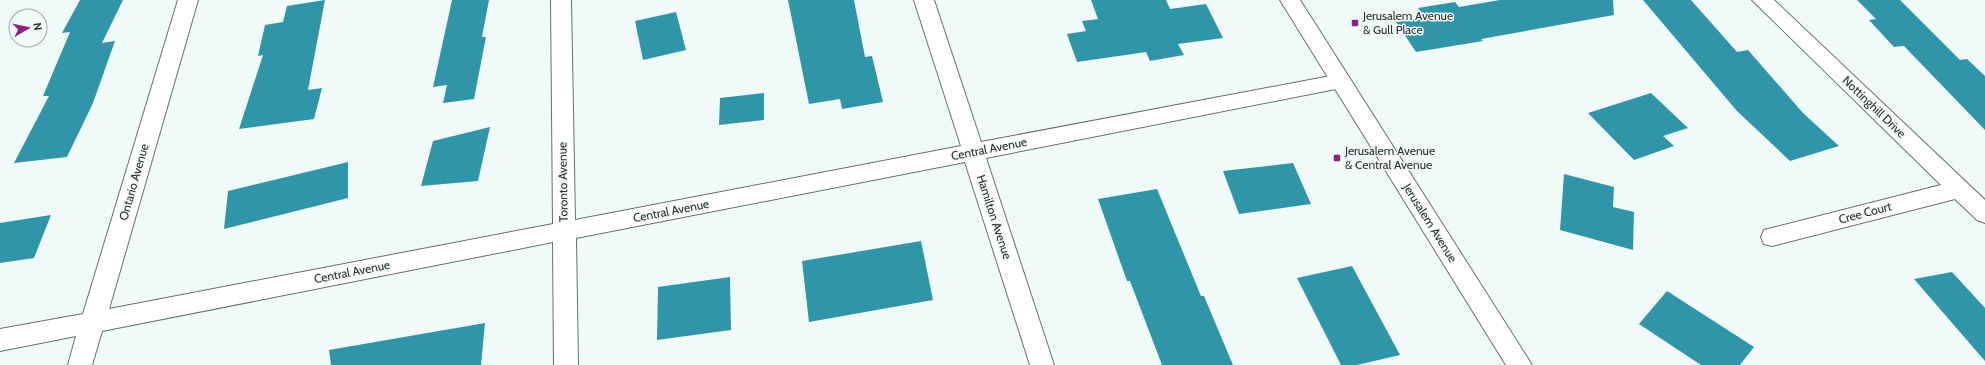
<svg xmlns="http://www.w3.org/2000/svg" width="1985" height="365" viewBox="0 0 1985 365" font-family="Cabin,sans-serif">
<rect width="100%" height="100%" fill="#f0faf8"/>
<path fill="#2f96a9" d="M 80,0 L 123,0 L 102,43 L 115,41 L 93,103 L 67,157 L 14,163 L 49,96 L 43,96 L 70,32 L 62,33 Z
M 325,0 L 308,90 L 322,88 L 314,119 L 239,129 L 263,55 L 258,56 L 265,25 L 283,22 L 287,6 Z
M 452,0 L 489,0 L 482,37 L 486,37 L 474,99 L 443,103 L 447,85 L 433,87 Z
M 788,0 L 854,0 L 865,57 L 872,56 L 883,102 L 842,109 L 840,99 L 809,104 Z
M 1091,0 L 1166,0 L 1170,9 L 1206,4 L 1223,38 L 1178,44 L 1184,55 L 1150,61 L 1146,52 L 1077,62 L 1067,34 L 1086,31 L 1082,21 L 1098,19 Z
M 1500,0 L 1613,0 L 1614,15 L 1481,39 L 1483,41 L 1416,52 L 1396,22 L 1425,17 L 1418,8 L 1455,2 L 1459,7 Z
M 1643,0 L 1691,0 L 1737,52 L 1748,50 L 1803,113 L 1839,146 L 1790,161 L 1737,111 Z
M 1857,0 L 1900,0 L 1960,60 L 1967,59 L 1985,76 L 1985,130 L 1904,46 L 1894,47 L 1869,20 L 1876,19 Z
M 676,12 L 686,50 L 643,60 L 635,21 Z
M 764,93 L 764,120 L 719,125 L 720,98 Z
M 1651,93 L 1688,128 L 1663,136 L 1674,146 L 1634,160 L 1588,113 Z
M 490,127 L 478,181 L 421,186 L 433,141 Z
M 348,162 L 348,198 L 224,229 L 228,191 Z
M 1293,163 L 1311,204 L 1239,214 L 1223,171 Z
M 1564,174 L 1614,187 L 1613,207 L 1634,212 L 1633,250 L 1560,230 Z
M 1157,189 L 1201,296 L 1204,296 L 1233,365 L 1162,365 L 1130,281 L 1127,281 L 1098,199 Z
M 51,215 L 34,258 L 0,263 L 0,223 Z
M 921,241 L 933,300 L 809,322 L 802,261 Z
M 1352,266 L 1400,355 L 1357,365 L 1341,365 L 1297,278 Z
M 1952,272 L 1985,308 L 1985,361 L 1914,279 Z
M 730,277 L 731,330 L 657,340 L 658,287 Z
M 1667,291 L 1754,347 L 1740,365 L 1701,365 L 1639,324 Z
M 485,323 L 481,365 L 331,365 L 329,350 Z"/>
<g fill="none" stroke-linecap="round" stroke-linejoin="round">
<defs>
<path id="minor" d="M 178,0 L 198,0 L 109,309 L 553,224 L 551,0 L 571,0 L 575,220 L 961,146 L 914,0 L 934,0 L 981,142 L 1341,74 L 1348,76 L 1351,81 L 1348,86 L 1341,88 L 986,158 L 1054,365 L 1030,365 L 965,162 L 576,238 L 578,365 L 554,365 L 553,242 L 102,331 L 92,365 L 68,365 L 76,336 L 0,351 L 0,329 L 83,314 Z
M 1752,0 L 1774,0 L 1985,200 L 1985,223 L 1977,220 L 1955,199 L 1772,246 L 1764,244 L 1761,237 L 1764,230 L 1772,228 L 1941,185 Z"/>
<path id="major" d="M 1280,0 L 1300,0 L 1532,365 L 1506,365 Z"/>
</defs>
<use href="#minor" stroke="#67706f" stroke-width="2"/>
<use href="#major" stroke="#67706f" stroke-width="2"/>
<use href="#minor" fill="#fff" fill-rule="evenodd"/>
<use href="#major" fill="#fff" fill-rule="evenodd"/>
</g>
<g fill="#8a2187" stroke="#f0faf8" stroke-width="1.5">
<rect x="1351" y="19" width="8" height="8" rx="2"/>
<rect x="1333" y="154" width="8" height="8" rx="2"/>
</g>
<g text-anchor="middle" stroke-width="3" stroke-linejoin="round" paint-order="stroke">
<g font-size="12" fill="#2c302f" stroke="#f0faf8" text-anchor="start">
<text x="1363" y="20">Jerusalem Avenue<tspan x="1363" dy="14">&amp; Gull Place</tspan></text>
<text x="1345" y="155">Jerusalem Avenue<tspan x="1345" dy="14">&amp; Central Avenue</tspan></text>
</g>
<g font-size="12" fill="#2c302f" stroke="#f0faf8">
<text transform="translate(1874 107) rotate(44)" y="4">Nottinghill Drive</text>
<text transform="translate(989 149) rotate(-11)" y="4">Central Avenue</text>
<text transform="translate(134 182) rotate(-74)" y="4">Ontario Avenue</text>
<text transform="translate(563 182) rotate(-91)" y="4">Toronto Avenue</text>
<text transform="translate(671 211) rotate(-11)" y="4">Central Avenue</text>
<text transform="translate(1865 213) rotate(-15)" y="4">Cree Court</text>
<text transform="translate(994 217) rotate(72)" y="4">Hamilton Avenue</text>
<text transform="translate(1430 223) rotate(58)" y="4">Jerusalem Avenue</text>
<text transform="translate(352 272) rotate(-11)" y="4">Central Avenue</text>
</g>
</g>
<g transform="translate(28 28) rotate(81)"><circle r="19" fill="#f0faf8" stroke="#a2a9a8"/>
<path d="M0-3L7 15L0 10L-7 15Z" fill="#8a2187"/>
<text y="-6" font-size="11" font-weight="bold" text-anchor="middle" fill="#2c302f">N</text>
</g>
</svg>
